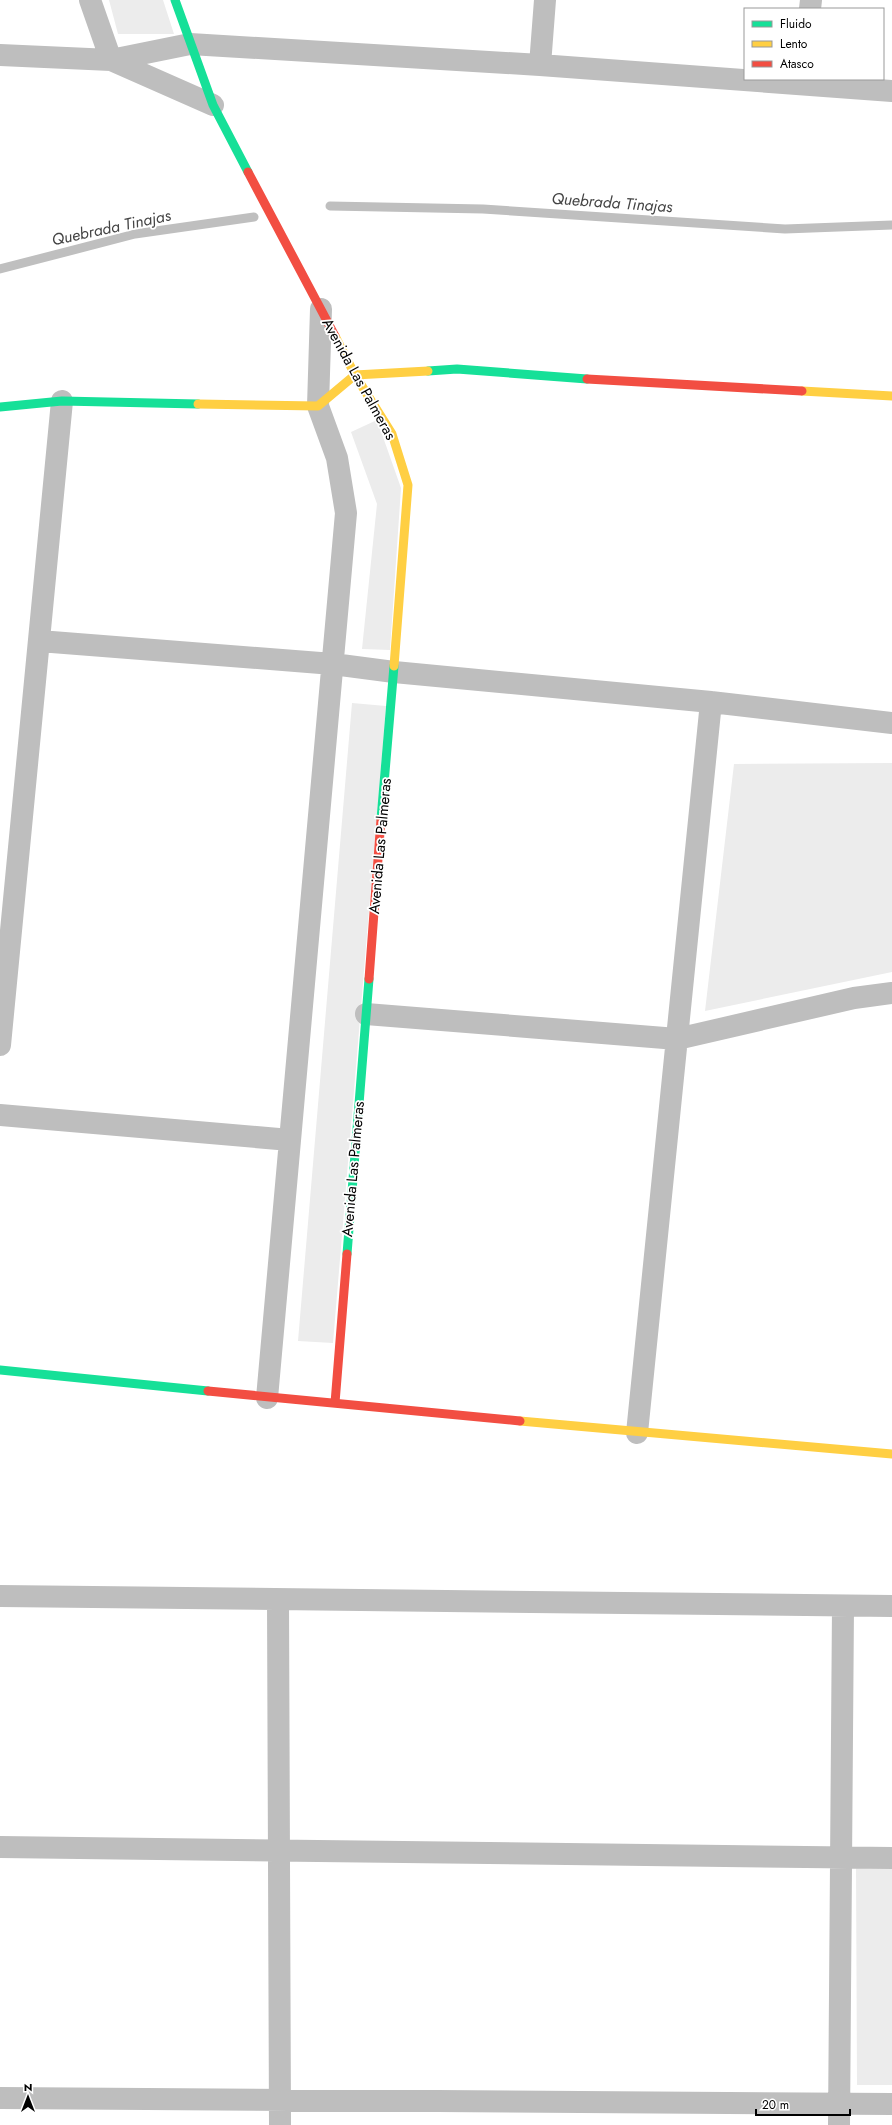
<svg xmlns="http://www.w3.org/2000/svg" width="892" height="2125" viewBox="0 0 892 2125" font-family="Jost,sans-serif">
<rect width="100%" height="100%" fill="#fff"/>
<path fill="#ececec" d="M 109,0 L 163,0 L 174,34 L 118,34 Z
M 377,420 L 401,488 L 390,650 L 362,649 L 377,504 L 351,432 Z
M 352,703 L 386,706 L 333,1343 L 298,1341 Z
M 892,763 L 892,972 L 705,1011 L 734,764 Z
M 856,1867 L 892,1867 L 892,2085 L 857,2085 Z"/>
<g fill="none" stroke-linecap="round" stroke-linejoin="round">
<path stroke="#bfbfbf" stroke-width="9" d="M 330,206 L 483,209 L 785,229 L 892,225
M 0,269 L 135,234 L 254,217"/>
<path stroke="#bebebe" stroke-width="22" d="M 90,0 L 111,60 L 213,105
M 810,9 L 811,0
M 0,55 L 111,60 L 190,44 L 540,65 L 892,91
M 540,65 L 545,0
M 39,641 L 333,664 L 394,672 L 711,702 L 892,723
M 366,1014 L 677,1039 L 854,998 L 892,993
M 0,1045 L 62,401
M 0,1115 L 290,1140
M 267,1398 L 346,513 L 337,458 L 318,406 L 321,309
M 637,1433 L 711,702
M 0,1596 L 892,1606
M 278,1600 L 280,2125
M 0,1847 L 892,1858
M 0,2098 L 892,2104
M 839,2125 L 843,1606"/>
<path stroke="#16e098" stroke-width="9" d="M 175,0 L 213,105 L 248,172
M 428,371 L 457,369 L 587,379
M 0,407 L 62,401 L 198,404
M 381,819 L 394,666
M 347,1254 L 369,979
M 0,1370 L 208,1391"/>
<path stroke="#ffcf43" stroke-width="9" d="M 335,336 L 355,375 L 392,434 L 408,485 L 394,666
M 802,391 L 892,396
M 198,404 L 318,406 L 355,375 L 428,371
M 520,1421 L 892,1454"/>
<path stroke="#f24e42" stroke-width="9" d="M 248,172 L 335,336
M 587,379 L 802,391
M 369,979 L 381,819
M 208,1391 L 520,1421
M 335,1403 L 347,1254"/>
</g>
<g text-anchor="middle" stroke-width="3.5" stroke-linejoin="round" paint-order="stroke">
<g font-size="15" fill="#000" stroke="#fff">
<text transform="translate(359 379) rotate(61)" y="5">Avenida Las Palmeras</text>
<text transform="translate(380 846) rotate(-85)" y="5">Avenida Las Palmeras</text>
<text transform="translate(353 1169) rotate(-85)" y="5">Avenida Las Palmeras</text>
</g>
<g font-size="16" font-style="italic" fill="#444" stroke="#fff">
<text transform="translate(612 202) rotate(4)" y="6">Quebrada Tinajas</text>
<text transform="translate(111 227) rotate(-12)" y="6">Quebrada Tinajas</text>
</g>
</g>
<rect x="744" y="8" width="140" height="72" fill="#ffffff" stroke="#999999"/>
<rect x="752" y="21" width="20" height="6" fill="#16e098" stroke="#999999"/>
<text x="780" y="28" font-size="12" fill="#000000">Fluido</text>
<rect x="752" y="41" width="20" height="6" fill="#ffcf43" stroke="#999999"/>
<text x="780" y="48" font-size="12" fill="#000000">Lento</text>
<rect x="752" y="61" width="20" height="6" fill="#f24e42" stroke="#999999"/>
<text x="780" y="68" font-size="12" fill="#000000">Atasco</text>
<g transform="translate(28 2097)" stroke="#ffffff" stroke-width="3" paint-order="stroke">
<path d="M0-3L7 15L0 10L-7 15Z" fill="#000000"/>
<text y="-6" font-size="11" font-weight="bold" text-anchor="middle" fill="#000000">N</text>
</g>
<path d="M756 2109v6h94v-6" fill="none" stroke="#000000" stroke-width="2"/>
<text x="762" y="2109" font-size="12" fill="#000000" stroke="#ffffff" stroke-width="3" paint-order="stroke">20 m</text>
</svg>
